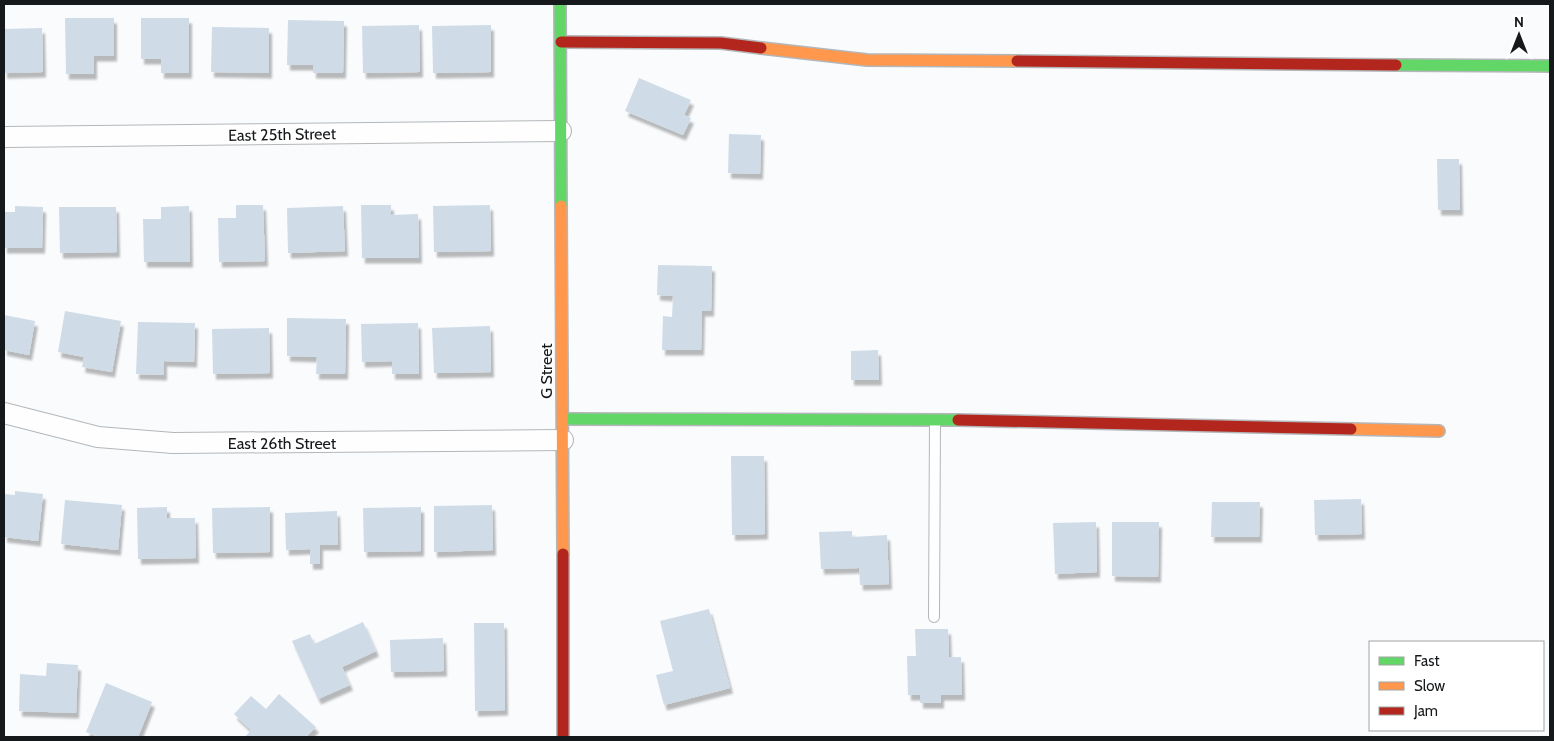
<svg xmlns="http://www.w3.org/2000/svg" width="1554" height="741" viewBox="0 0 1554 741" font-family="Cabin,sans-serif">
<defs>
<filter id="shadow"><feDropShadow dx="3" dy="5.5" stdDeviation="1" flood-color="#0004"/></filter>
</defs>
<rect width="100%" height="100%" fill="#f9fbfd"/>
<path fill="#cfdce8" filter="url(#shadow)" d="M 65,18 L 114,18 L 114,56 L 94,56 L 94,74 L 66,74 Z
M 141,18 L 189,18 L 189,73 L 161,73 L 161,59 L 141,59 Z
M 288,20 L 344,21 L 343,73 L 313,73 L 313,65 L 287,65 Z
M 419,25 L 420,72 L 363,73 L 362,26 Z
M 491,25 L 491,72 L 433,73 L 432,26 Z
M 212,27 L 269,28 L 269,73 L 211,72 Z
M 42,28 L 43,72 L 4,73 L 4,29 Z
M 639,78 L 691,100 L 684,115 L 691,118 L 683,135 L 625,111 Z
M 729,134 L 761,135 L 760,174 L 728,173 Z
M 1437,159 L 1459,159 L 1460,210 L 1438,210 Z
M 236,205 L 263,205 L 265,261 L 219,262 L 218,218 L 236,218 Z
M 361,205 L 391,205 L 391,215 L 418,214 L 419,258 L 362,258 Z
M 490,205 L 491,251 L 434,252 L 433,206 Z
M 15,206 L 43,207 L 42,248 L 4,248 L 4,212 L 15,212 Z
M 189,206 L 190,262 L 144,262 L 143,219 L 161,219 L 161,207 Z
M 343,206 L 345,251 L 288,253 L 287,208 Z
M 59,207 L 116,207 L 117,252 L 60,253 Z
M 658,265 L 712,266 L 711,311 L 702,311 L 701,350 L 662,350 L 663,316 L 672,317 L 673,296 L 657,295 Z
M 65,311 L 121,321 L 112,372 L 82,367 L 84,357 L 58,352 Z
M 4,315 L 35,321 L 29,355 L 4,350 Z
M 287,318 L 346,319 L 345,374 L 316,374 L 317,357 L 287,356 Z
M 138,322 L 195,323 L 194,362 L 164,361 L 164,375 L 136,374 Z
M 418,323 L 419,374 L 392,374 L 392,361 L 362,362 L 361,324 Z
M 490,326 L 491,372 L 434,373 L 432,328 Z
M 269,328 L 270,373 L 213,374 L 212,329 Z
M 878,350 L 879,380 L 851,380 L 851,351 Z
M 731,456 L 764,456 L 765,534 L 732,535 Z
M 15,491 L 43,494 L 38,541 L 4,537 L 4,494 L 15,495 Z
M 1361,499 L 1362,534 L 1315,535 L 1314,500 Z
M 65,500 L 122,505 L 118,550 L 61,544 Z
M 1212,502 L 1260,502 L 1259,537 L 1211,537 Z
M 492,505 L 493,550 L 434,552 L 434,506 Z
M 167,507 L 167,518 L 195,518 L 196,558 L 138,559 L 137,508 Z
M 270,507 L 270,552 L 213,553 L 212,508 Z
M 421,507 L 421,551 L 364,552 L 363,508 Z
M 337,511 L 338,545 L 320,545 L 320,564 L 310,564 L 310,549 L 286,550 L 285,513 Z
M 1096,522 L 1097,572 L 1055,574 L 1053,523 Z
M 1112,522 L 1159,522 L 1158,577 L 1112,576 Z
M 852,531 L 852,537 L 887,535 L 889,584 L 860,585 L 859,568 L 821,569 L 819,532 Z
M 709,609 L 730,688 L 664,705 L 656,675 L 673,671 L 660,621 Z
M 363,622 L 376,651 L 342,667 L 350,685 L 318,699 L 292,641 L 310,634 L 314,644 Z
M 474,623 L 504,623 L 505,710 L 475,711 Z
M 915,629 L 948,629 L 949,657 L 961,657 L 962,695 L 941,695 L 941,703 L 920,703 L 920,695 L 908,695 L 907,656 L 916,656 Z
M 443,638 L 444,671 L 391,672 L 390,640 Z
M 47,663 L 78,665 L 76,713 L 19,711 L 20,674 L 46,676 Z
M 106,683 L 152,702 L 138,737 L 98,737 L 86,732 Z
M 279,694 L 316,727 L 306,737 L 245,737 L 251,730 L 234,714 L 251,696 L 266,709 Z"/>
<g fill="none" stroke-linecap="round" stroke-linejoin="round">
<defs>
<path id="lane" d="M 934,617 L 935,421"/>
<path id="street" d="M 4,137 L 561,131
M 4,413 L 98,437 L 173,443 L 563,440"/>
<path id="fast" d="M 560,4 L 561,206
M 1396,65 L 1550,66
M 563,419 L 958,420"/>
<path id="slow" d="M 761,48 L 867,60 L 1017,61
M 561,206 L 563,554
M 1351,429 L 1439,431"/>
<path id="jam" d="M 561,42 L 721,43 L 761,48
M 1017,61 L 1396,65
M 958,420 L 1351,429
M 563,554 L 563,737"/>
</defs>
<use href="#lane" stroke="#b4b7b9" stroke-width="12"/>
<use href="#street" stroke="#b4b7b9" stroke-width="22"/>
<use href="#fast" stroke="#b4b7b9" stroke-width="14"/>
<use href="#slow" stroke="#b4b7b9" stroke-width="14"/>
<use href="#jam" stroke="#b4b7b9" stroke-width="14"/>
<use href="#lane" stroke="#fefeff" stroke-width="10"/>
<use href="#street" stroke="#fefeff" stroke-width="20"/>
<use href="#fast" stroke="#63d668" stroke-width="11"/>
<use href="#slow" stroke="#ff974d" stroke-width="11"/>
<use href="#jam" stroke="#b3261e" stroke-width="11"/>
</g>
<g text-anchor="middle" stroke-width="4.5" stroke-linejoin="round" paint-order="stroke">
<g font-size="16" fill="#16191b" stroke="#fff">
<text transform="translate(282 134) rotate(-1)" y="6">East 25th Street</text>
<text transform="translate(546 371) rotate(-90)" y="6">G Street</text>
<text x="282" y="449">East 26th Street</text>
</g>
</g>
<rect width="1554" height="741" fill="none" stroke="#16191b" stroke-width="10"/>
<rect x="1369" y="641" width="175" height="90" fill="#ffffff" stroke="#a2a3a4"/>
<rect x="1379" y="657" width="25" height="8" fill="#63d668" stroke="#a2a3a4"/>
<text x="1414" y="666" font-size="15" fill="#16191b">Fast</text>
<rect x="1379" y="682" width="25" height="8" fill="#ff974d" stroke="#a2a3a4"/>
<text x="1414" y="691" font-size="15" fill="#16191b">Slow</text>
<rect x="1379" y="707" width="25" height="8" fill="#b3261e" stroke="#a2a3a4"/>
<text x="1414" y="716" font-size="15" fill="#16191b">Jam</text>
<g transform="translate(1519 35)" stroke="#ffffff" stroke-width="4" paint-order="stroke">
<path d="M0-4L9 19L0 12L-9 19Z" fill="#16191b"/>
<text y="-8" font-size="14" font-weight="bold" text-anchor="middle" fill="#16191b">N</text>
</g>
</svg>
